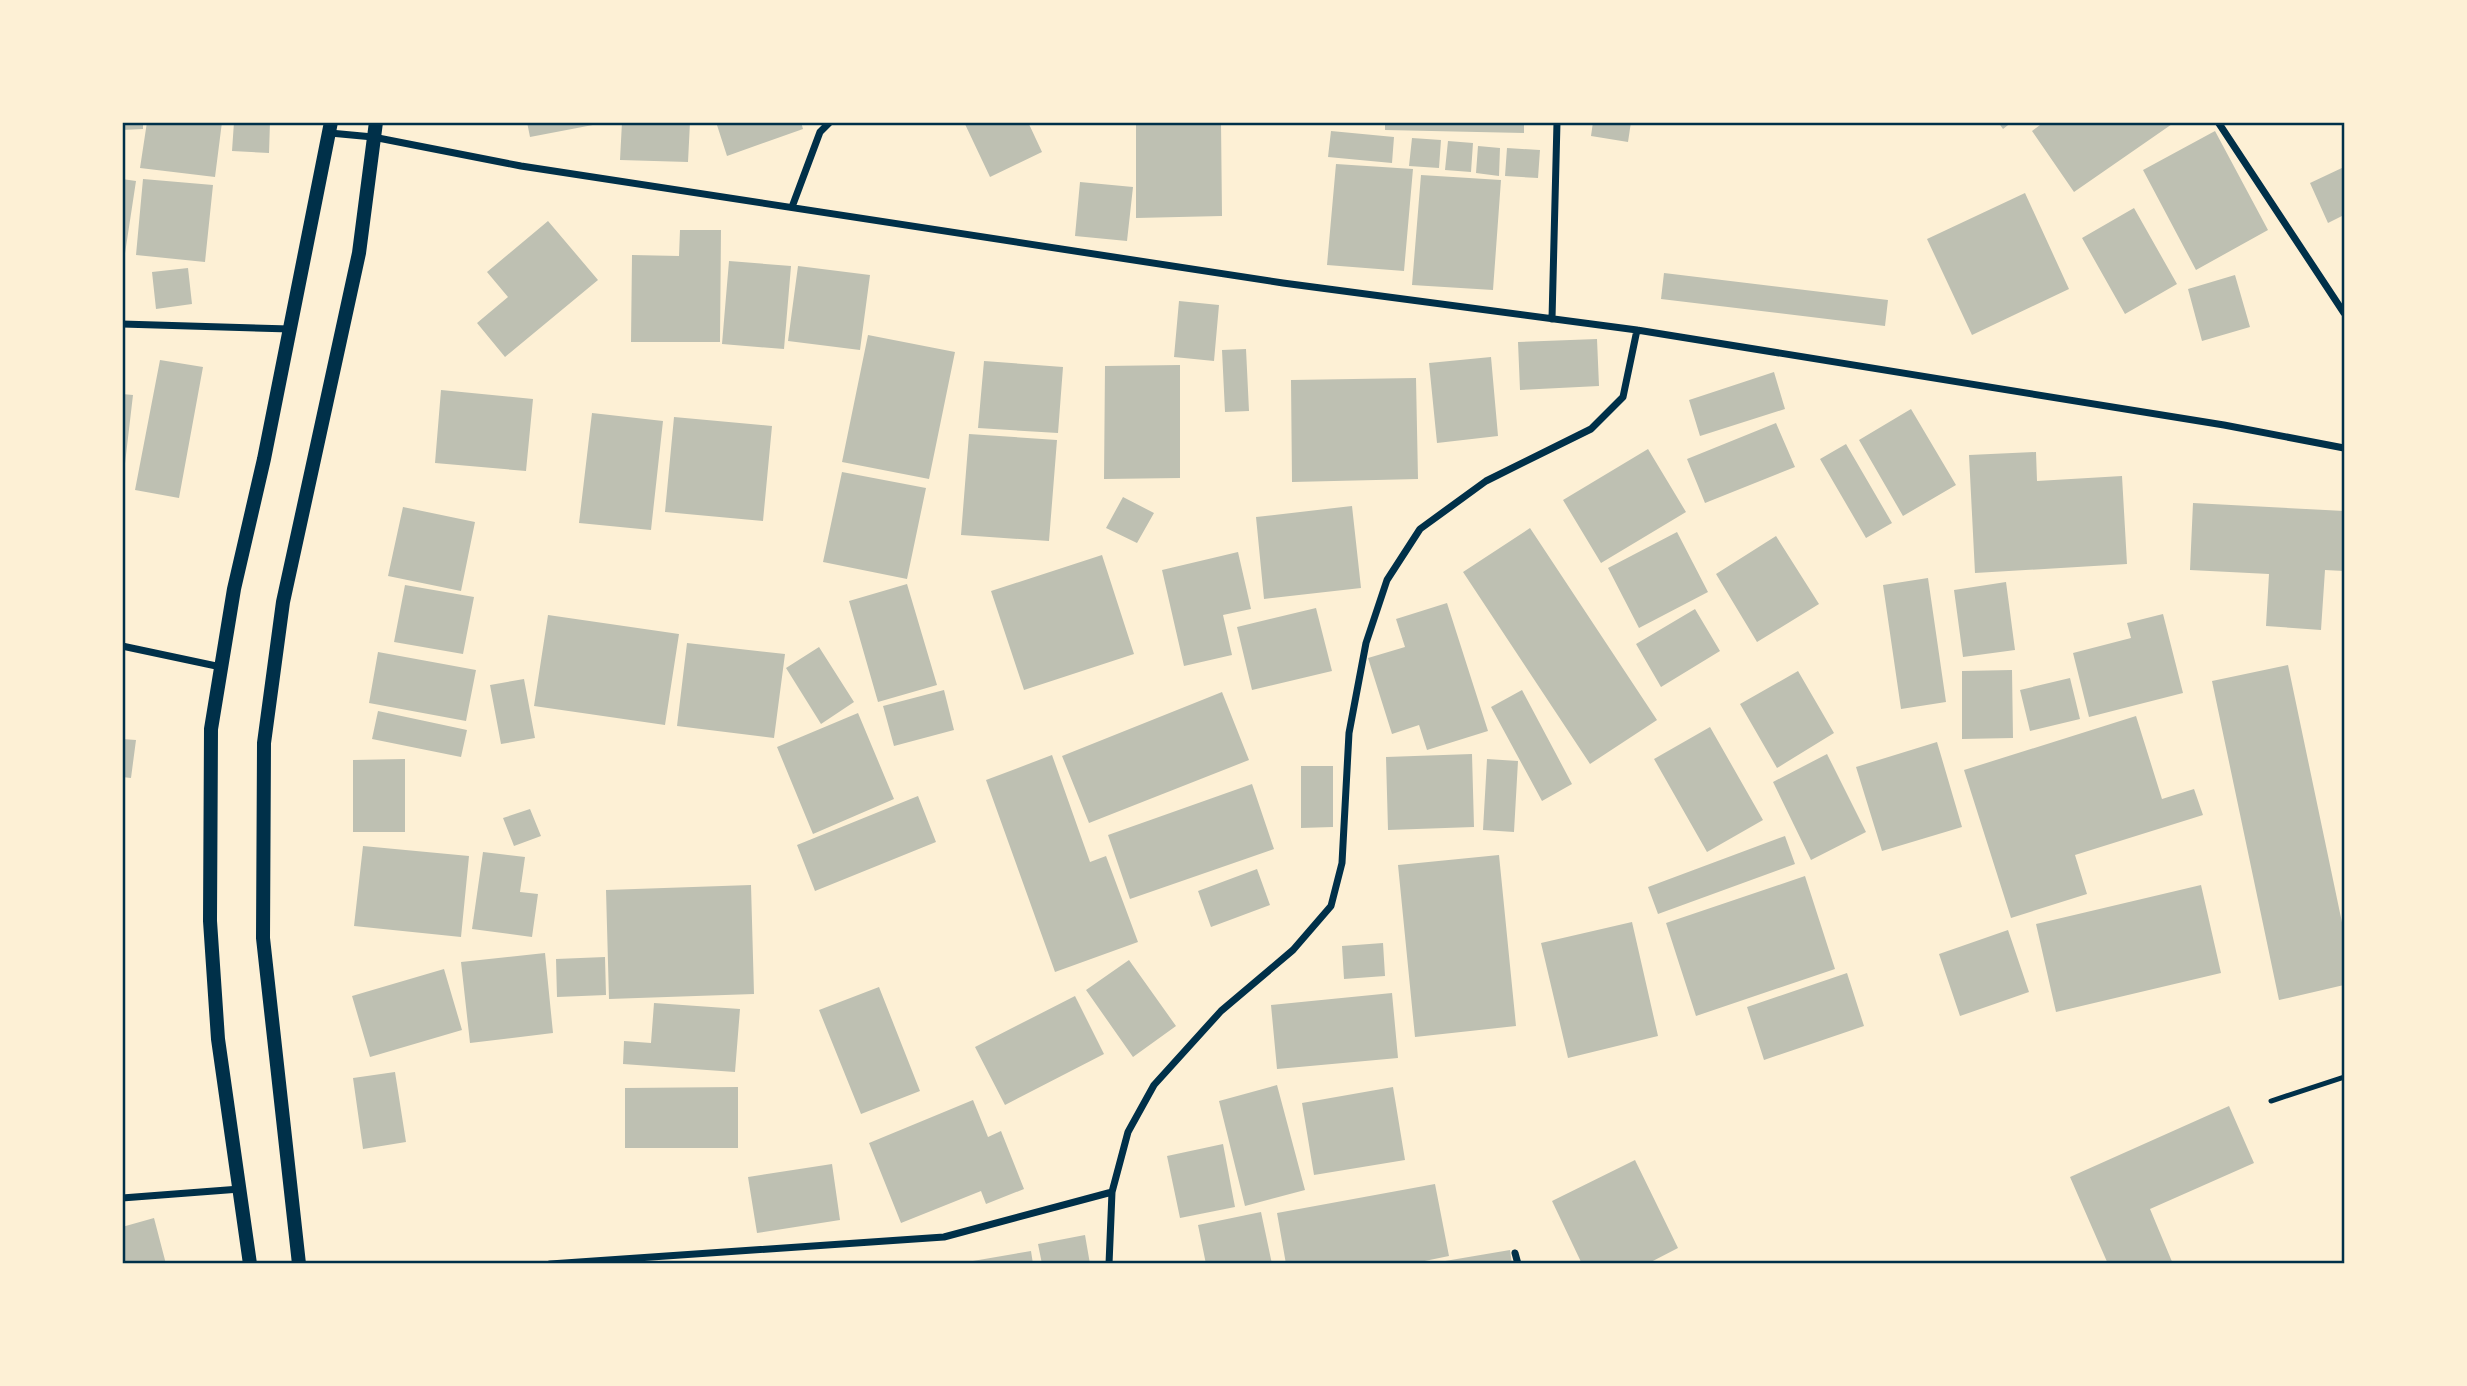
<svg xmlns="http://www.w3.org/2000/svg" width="2467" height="1386" viewBox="0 0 2467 1386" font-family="'Roboto Condensed',sans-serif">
<rect width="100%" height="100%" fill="#fdf0d5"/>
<path fill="#bec0b2" d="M 122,122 L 143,122 L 143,129 L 122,130 Z
M 147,122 L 222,122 L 215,177 L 140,168 Z
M 234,122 L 270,122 L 269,153 L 232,151 Z
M 527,122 L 598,122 L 598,124 L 530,137 Z
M 622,122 L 690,122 L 688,162 L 620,160 Z
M 716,122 L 801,122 L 803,129 L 727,156 Z
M 964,122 L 1028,122 L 1042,152 L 990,177 Z
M 1136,122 L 1221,122 L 1222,216 L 1136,218 Z
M 1385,122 L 1524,122 L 1524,133 L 1385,130 Z
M 1593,122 L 1631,122 L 1628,142 L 1591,136 Z
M 1998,122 L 2012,122 L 2003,129 Z
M 2044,122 L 2175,122 L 2074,192 L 2032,131 Z
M 1331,131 L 1394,137 L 1392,163 L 1328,157 Z
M 2215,131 L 2268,230 L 2196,270 L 2143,170 Z
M 1412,138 L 1441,140 L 1439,168 L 1409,166 Z
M 1448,141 L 1473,143 L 1471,172 L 1445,170 Z
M 1478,146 L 1500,148 L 1499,176 L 1476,173 Z
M 1507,148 L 1540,150 L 1538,178 L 1505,176 Z
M 1336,164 L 1413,169 L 1404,271 L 1327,265 Z
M 2344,167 L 2344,215 L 2328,223 L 2310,183 Z
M 1421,175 L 1501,180 L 1493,290 L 1412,285 Z
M 122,179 L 136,181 L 124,260 L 122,260 Z
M 143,179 L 213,185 L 205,262 L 136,255 Z
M 1080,182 L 1133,187 L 1127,241 L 1075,236 Z
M 2025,193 L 2069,289 L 1972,335 L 1927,239 Z
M 2134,208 L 2177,284 L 2125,314 L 2082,238 Z
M 548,221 L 598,280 L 505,357 L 477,323 L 508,297 L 487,272 Z
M 680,230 L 721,230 L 720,342 L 631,342 L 632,255 L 679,256 Z
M 729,261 L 791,266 L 784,349 L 722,344 Z
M 798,266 L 870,275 L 860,350 L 788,341 Z
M 188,268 L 192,304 L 156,309 L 152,272 Z
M 1664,273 L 1888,300 L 1885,326 L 1661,299 Z
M 2235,275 L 2250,327 L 2202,341 L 2188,289 Z
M 1179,301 L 1219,305 L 1214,361 L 1174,357 Z
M 868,335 L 955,352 L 929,479 L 842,462 Z
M 1597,339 L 1599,386 L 1520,390 L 1518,342 Z
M 1246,349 L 1249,411 L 1225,412 L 1222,350 Z
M 1491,357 L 1498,436 L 1437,443 L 1429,363 Z
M 160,360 L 203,367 L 179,498 L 135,490 Z
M 984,361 L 1063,367 L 1058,433 L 978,428 Z
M 1180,365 L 1180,478 L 1104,479 L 1105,366 Z
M 1774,372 L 1785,409 L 1700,436 L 1689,400 Z
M 1416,378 L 1418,479 L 1292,482 L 1291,380 Z
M 441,390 L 533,399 L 526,471 L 435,463 Z
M 122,394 L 133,395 L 124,472 L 122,471 Z
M 1911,409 L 1956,485 L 1903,516 L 1859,440 Z
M 592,413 L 663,421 L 651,530 L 579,523 Z
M 674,417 L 772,426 L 763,521 L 665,512 Z
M 1776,423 L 1795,467 L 1705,503 L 1687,459 Z
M 969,434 L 1057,440 L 1049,541 L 961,535 Z
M 1846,444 L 1892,523 L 1866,538 L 1820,459 Z
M 1648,449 L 1686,512 L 1601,563 L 1563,500 Z
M 2036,452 L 2037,481 L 2122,476 L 2127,564 L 1975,573 L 1969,455 Z
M 842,472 L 926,488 L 907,579 L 823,562 Z
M 1123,497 L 1154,513 L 1137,543 L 1106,528 Z
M 2193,503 L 2344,511 L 2344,571 L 2325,570 L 2321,630 L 2266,626 L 2269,574 L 2190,570 Z
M 1352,506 L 1361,588 L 1264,599 L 1256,517 Z
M 403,507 L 475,522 L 461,591 L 388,576 Z
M 1530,528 L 1657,720 L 1590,764 L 1463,572 Z
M 1677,532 L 1708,592 L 1639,628 L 1608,568 Z
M 1776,536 L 1819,604 L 1757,642 L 1716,574 Z
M 1238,552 L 1251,609 L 1223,615 L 1232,655 L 1184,666 L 1162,570 Z
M 1102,555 L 1134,654 L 1024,690 L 991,591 Z
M 1928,578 L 1946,702 L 1901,709 L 1883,585 Z
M 2006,582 L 2015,650 L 1963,657 L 1954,590 Z
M 907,584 L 937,685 L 878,702 L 849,601 Z
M 405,585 L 474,597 L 463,654 L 394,642 Z
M 1447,603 L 1488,731 L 1427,750 L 1419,725 L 1392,734 L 1368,658 L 1405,647 L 1396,619 Z
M 1316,608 L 1332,671 L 1252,690 L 1237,627 Z
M 1695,609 L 1720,651 L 1661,687 L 1636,644 Z
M 2163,614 L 2183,693 L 2089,717 L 2073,653 L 2131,638 L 2127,623 Z
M 548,615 L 679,634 L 665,725 L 534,706 Z
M 687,643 L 785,654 L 774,738 L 677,726 Z
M 819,647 L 854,702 L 821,724 L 786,668 Z
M 378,652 L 476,670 L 466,721 L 369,703 Z
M 2288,665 L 2344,932 L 2344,985 L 2279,1000 L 2212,681 Z
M 2012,670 L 2013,738 L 1962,739 L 1962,671 Z
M 1798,671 L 1834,733 L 1777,768 L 1740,704 Z
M 2070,678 L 2080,719 L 2030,731 L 2020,690 Z
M 524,679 L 535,738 L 501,744 L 490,685 Z
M 944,690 L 954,730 L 894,746 L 883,706 Z
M 1522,690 L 1572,784 L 1542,801 L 1491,707 Z
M 1222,692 L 1249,760 L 1089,823 L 1062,756 Z
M 378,711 L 467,730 L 461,757 L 372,739 Z
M 858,713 L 894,799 L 813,834 L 777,747 Z
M 2136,716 L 2162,799 L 2194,789 L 2203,815 L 2075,855 L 2087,894 L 2011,918 L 1964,770 Z
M 1710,727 L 1763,820 L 1707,852 L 1654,759 Z
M 122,739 L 136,740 L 131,778 L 122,777 Z
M 1937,742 L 1962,827 L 1882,851 L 1856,767 Z
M 1472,754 L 1474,827 L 1388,830 L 1386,757 Z
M 1827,754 L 1866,832 L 1811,860 L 1773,782 Z
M 1052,755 L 1090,862 L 1106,856 L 1138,942 L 1055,972 L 986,780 Z
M 405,759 L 405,832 L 353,832 L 353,760 Z
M 1487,759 L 1518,761 L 1514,832 L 1483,830 Z
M 1301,766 L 1333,766 L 1333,827 L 1301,828 Z
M 1252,784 L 1274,849 L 1130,899 L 1108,835 Z
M 918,796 L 936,842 L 815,891 L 797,845 Z
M 530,809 L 541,836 L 514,846 L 503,818 Z
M 1785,836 L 1795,864 L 1658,914 L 1648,887 Z
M 363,846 L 469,856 L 461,937 L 354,926 Z
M 483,852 L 525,857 L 520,892 L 538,894 L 532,937 L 472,929 Z
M 1499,855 L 1516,1026 L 1415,1037 L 1398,865 Z
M 1257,869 L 1270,905 L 1211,927 L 1198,891 Z
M 1805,876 L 1835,969 L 1696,1016 L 1666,923 Z
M 751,885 L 754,994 L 609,999 L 606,890 Z
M 2201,885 L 2221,973 L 2056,1012 L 2036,924 Z
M 1632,922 L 1658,1036 L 1568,1058 L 1541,943 Z
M 2008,930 L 2029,992 L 1960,1016 L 1939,954 Z
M 1383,943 L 1385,976 L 1344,979 L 1342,946 Z
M 545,953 L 553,1033 L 470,1043 L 461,962 Z
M 605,957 L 606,995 L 557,997 L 556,959 Z
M 1129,960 L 1176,1026 L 1133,1057 L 1086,990 Z
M 444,969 L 462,1030 L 370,1057 L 352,996 Z
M 1847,973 L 1864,1026 L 1764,1060 L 1747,1007 Z
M 879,987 L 920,1091 L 861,1114 L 819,1010 Z
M 1392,993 L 1398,1058 L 1277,1069 L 1271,1005 Z
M 1075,996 L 1104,1054 L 1005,1105 L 975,1047 Z
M 654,1003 L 740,1009 L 735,1072 L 623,1064 L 624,1041 L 651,1043 Z
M 395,1072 L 406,1142 L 363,1149 L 353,1078 Z
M 1277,1085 L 1305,1190 L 1245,1206 L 1219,1101 Z
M 738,1087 L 738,1148 L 625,1148 L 625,1088 Z
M 1393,1087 L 1405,1160 L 1314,1175 L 1302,1103 Z
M 973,1100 L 988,1137 L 1001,1131 L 1024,1189 L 986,1204 L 981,1191 L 901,1223 L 869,1143 Z
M 2229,1106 L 2254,1163 L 2150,1209 L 2173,1264 L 2108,1264 L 2070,1177 Z
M 1223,1144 L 1235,1207 L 1180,1218 L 1167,1156 Z
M 1635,1160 L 1678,1248 L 1647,1264 L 1582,1264 L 1552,1201 Z
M 832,1164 L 840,1220 L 757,1233 L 748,1177 Z
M 1435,1184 L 1449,1256 L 1410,1264 L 1286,1264 L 1277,1213 Z
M 1261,1212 L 1272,1264 L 1206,1264 L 1198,1225 Z
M 154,1218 L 166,1264 L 122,1264 L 122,1227 Z
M 1085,1235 L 1090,1264 L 1042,1264 L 1038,1244 Z
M 1510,1250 L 1512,1264 L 1445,1264 L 1445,1261 Z
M 1031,1251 L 1033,1264 L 968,1264 L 967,1262 Z"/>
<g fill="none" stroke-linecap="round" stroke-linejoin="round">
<path stroke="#003049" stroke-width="5" d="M 2271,1101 L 2344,1077"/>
<path stroke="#003049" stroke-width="7" d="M 2218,122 L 2344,313
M 330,133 L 373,137 L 521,166 L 1283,283 L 1637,330 L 2224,425 L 2344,448
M 792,207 L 820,132 L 830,122
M 1552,319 L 1557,122
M 122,324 L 290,329
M 122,646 L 221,667
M 122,1198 L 240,1189
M 1515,1253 L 1518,1264
M 550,1264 L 944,1237 L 1112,1192
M 1109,1264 L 1112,1192 L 1128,1132 L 1154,1085 L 1221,1011 L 1293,950 L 1331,906 L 1342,863 L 1349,733 L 1366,643 L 1387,580 L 1420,529 L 1486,481 L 1591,429 L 1623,397 L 1637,330"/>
<path stroke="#003049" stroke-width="14" d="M 250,1264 L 218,1039 L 210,921 L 211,729 L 234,589 L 264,459 L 331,122
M 299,1264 L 263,938 L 264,743 L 283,602 L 359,253 L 376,122"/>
</g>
<rect width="2467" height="1386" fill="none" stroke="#fdf0d5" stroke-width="248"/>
<rect x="124" y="124" width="2219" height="1138" fill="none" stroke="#003049" stroke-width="2.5"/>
</svg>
